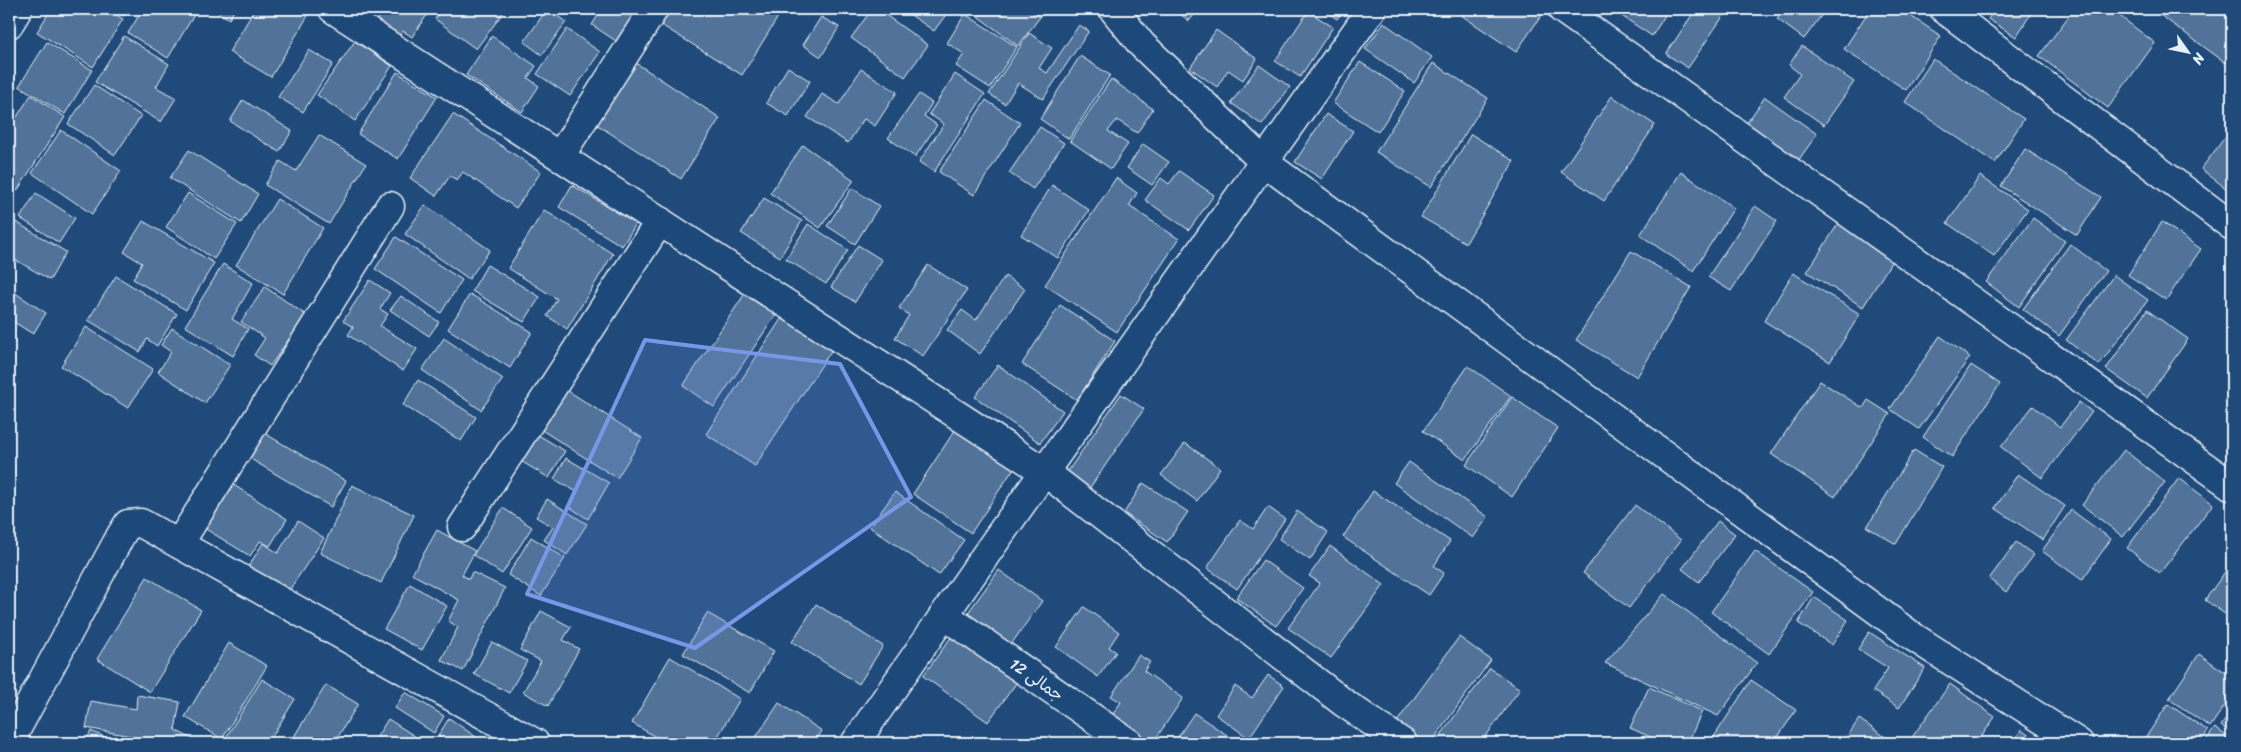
<svg xmlns="http://www.w3.org/2000/svg" width="2241" height="752" viewBox="0 0 2241 752" font-family="Sriracha,'Playpen Sans Arabic',sans-serif">
<rect width="100%" height="100%" fill="#1f4a7a"/>
<filter id="ink" filterUnits="userSpaceOnUse"><feTurbulence type="fractalNoise" baseFrequency=".02" numOctaves="2"/><feDisplacementMap in="SourceGraphic" scale="10" xChannelSelector="R" yChannelSelector="G"/><feConvolveMatrix kernelMatrix="1 2 1 2 8 2 1 2 1" color-interpolation-filters="sRGB"/></filter>
<g filter="url(#ink)">
<path fill="#517399" stroke="#e8f1f8" d="M 51,9 L 107,9 L 123,19 L 93,67 L 37,32 Z
M 112,9 L 128,9 L 124,16 Z
M 143,9 L 184,9 L 194,15 L 168,58 L 128,33 Z
M 213,9 L 235,9 L 229,19 Z
M 255,9 L 312,9 L 271,77 L 229,52 Z
M 385,9 L 431,9 L 412,37 L 403,31 L 396,41 L 373,25 Z
M 442,9 L 506,9 L 476,49 L 435,19 Z
M 547,9 L 566,22 L 542,55 L 524,42 Z
M 602,9 L 637,9 L 616,41 L 592,25 Z
M 667,9 L 783,9 L 742,75 L 658,23 Z
M 872,9 L 877,9 L 928,45 L 905,77 L 851,38 Z
M 906,9 L 950,9 L 934,31 L 905,11 Z
M 974,9 L 1029,9 L 1040,17 L 1018,46 L 972,12 Z
M 1174,9 L 1199,9 L 1189,21 Z
M 1322,9 L 1344,9 L 1337,19 Z
M 1452,9 L 1546,9 L 1516,52 Z
M 1611,9 L 1669,9 L 1652,36 Z
M 1696,9 L 1728,9 L 1688,68 L 1666,54 Z
M 1784,9 L 1826,9 L 1804,39 L 1777,19 Z
M 1870,9 L 1900,9 L 1941,36 L 1906,90 L 1844,49 Z
M 1958,9 L 1980,9 L 1974,19 Z
M 1995,9 L 2034,9 L 2016,37 L 1988,19 Z
M 2074,9 L 2127,9 L 2121,17 L 2155,43 L 2108,108 L 2039,56 Z
M 2152,9 L 2232,9 L 2232,54 L 2226,63 Z
M 1308,11 L 1333,27 L 1300,77 L 1275,61 Z
M 965,14 L 1017,47 L 990,88 L 956,66 L 964,54 L 947,43 Z
M 821,17 L 839,27 L 821,57 L 803,45 Z
M 1384,23 L 1432,57 L 1414,83 L 1365,49 Z
M 1079,25 L 1089,31 L 1043,99 L 1018,83 L 1005,104 L 989,94 L 1029,33 L 1052,48 L 1039,68 L 1047,73 Z
M 567,29 L 600,52 L 570,96 L 537,74 Z
M 1216,30 L 1257,59 L 1243,80 L 1228,70 L 1217,87 L 1190,68 Z
M 124,36 L 169,64 L 156,87 L 176,98 L 161,122 L 95,82 Z
M 492,36 L 536,66 L 528,78 L 539,86 L 522,112 L 466,75 Z
M 355,41 L 392,66 L 355,121 L 317,95 Z
M 47,42 L 92,70 L 65,114 L 19,86 Z
M 1802,46 L 1854,82 L 1824,125 L 1784,97 L 1800,74 L 1789,65 Z
M 309,50 L 333,64 L 303,112 L 278,97 Z
M 1080,56 L 1110,75 L 1069,139 L 1040,119 Z
M 1933,59 L 2024,119 L 1995,163 L 1905,102 Z
M 1360,62 L 1405,91 L 1378,132 L 1333,103 Z
M 636,63 L 720,118 L 681,179 L 596,124 Z
M 1433,63 L 1488,98 L 1431,187 L 1376,152 Z
M 1259,65 L 1290,87 L 1262,125 L 1231,103 Z
M 788,67 L 810,81 L 788,116 L 766,103 Z
M 861,69 L 897,92 L 875,126 L 864,119 L 848,143 L 807,117 L 822,94 L 839,104 Z
M 397,72 L 437,97 L 398,159 L 358,134 Z
M 955,74 L 985,94 L 934,172 L 919,162 L 944,124 L 929,114 Z
M 1111,79 L 1153,109 L 1137,133 L 1117,120 L 1108,131 L 1128,144 L 1111,169 L 1070,141 Z
M 94,85 L 141,116 L 115,155 L 68,124 Z
M 919,94 L 932,103 L 924,116 L 937,125 L 915,157 L 888,138 Z
M 31,95 L 65,117 L 17,191 L 9,186 L 9,129 Z
M 1612,96 L 1655,125 L 1604,201 L 1561,172 Z
M 1765,97 L 1817,134 L 1798,161 L 1746,124 Z
M 243,100 L 292,131 L 279,152 L 230,121 Z
M 986,100 L 1020,123 L 974,195 L 939,172 Z
M 453,114 L 541,172 L 516,208 L 463,172 L 457,180 L 450,176 L 436,196 L 410,178 Z
M 1326,114 L 1353,131 L 1322,179 L 1295,162 Z
M 1040,127 L 1064,143 L 1033,189 L 1009,173 Z
M 2232,128 L 2232,193 L 2201,169 Z
M 61,130 L 121,171 L 92,214 L 32,173 Z
M 1471,134 L 1514,161 L 1466,243 L 1421,217 Z
M 319,135 L 366,164 L 329,224 L 265,185 L 280,161 L 296,171 Z
M 1143,144 L 1169,162 L 1152,185 L 1127,168 Z
M 803,145 L 854,180 L 820,228 L 770,193 Z
M 2025,149 L 2101,197 L 2077,235 L 2001,186 Z
M 189,150 L 258,194 L 241,223 L 170,178 Z
M 1179,171 L 1214,195 L 1189,230 L 1145,200 L 1161,178 L 1169,184 Z
M 1681,172 L 1734,208 L 1693,271 L 1640,235 Z
M 1980,176 L 2028,209 L 1994,256 L 1947,223 Z
M 1116,178 L 1137,193 L 1129,206 L 1179,239 L 1117,332 L 1045,285 Z
M 572,185 L 636,224 L 622,246 L 559,207 Z
M 1052,185 L 1089,210 L 1058,258 L 1021,235 Z
M 852,188 L 879,206 L 855,244 L 827,226 Z
M 36,193 L 75,218 L 59,243 L 20,218 Z
M 188,193 L 237,224 L 214,259 L 166,227 Z
M 764,198 L 802,221 L 780,257 L 741,233 Z
M 277,199 L 323,228 L 283,294 L 236,265 Z
M 425,205 L 490,250 L 469,279 L 405,234 Z
M 1755,206 L 1777,221 L 1731,291 L 1708,277 Z
M 544,210 L 613,254 L 567,329 L 547,316 L 557,299 L 508,268 Z
M 2033,218 L 2065,241 L 2019,307 L 1986,282 Z
M 143,221 L 214,263 L 186,310 L 133,279 L 142,263 L 124,252 Z
M 1840,221 L 1895,256 L 1863,307 L 1807,272 Z
M 16,222 L 66,252 L 50,280 L 9,256 L 9,234 Z
M 2162,222 L 2201,249 L 2166,300 L 2128,275 Z
M 808,224 L 848,250 L 826,284 L 786,259 Z
M 396,237 L 462,280 L 441,313 L 375,269 Z
M 2070,244 L 2106,271 L 2059,336 L 2023,309 Z
M 858,245 L 882,260 L 855,302 L 831,287 Z
M 1631,251 L 1691,287 L 1637,377 L 1576,340 Z
M 223,264 L 253,283 L 232,319 L 248,329 L 233,356 L 185,326 Z
M 487,265 L 540,297 L 524,322 L 472,291 Z
M 928,265 L 967,290 L 923,356 L 895,338 L 909,315 L 899,308 Z
M 1793,273 L 1860,314 L 1830,362 L 1764,321 Z
M 2114,275 L 2148,300 L 2099,365 L 2066,340 Z
M 116,276 L 177,314 L 157,346 L 147,339 L 140,352 L 88,320 Z
M 1005,276 L 1025,289 L 980,354 L 947,330 L 962,310 L 976,320 Z
M 370,280 L 390,293 L 380,309 L 388,314 L 380,326 L 417,349 L 403,371 L 348,335 L 353,327 L 343,321 Z
M 265,287 L 306,315 L 270,366 L 254,355 L 265,338 L 241,322 Z
M 9,289 L 46,313 L 33,334 L 9,319 Z
M 746,292 L 777,313 L 714,407 L 683,386 Z
M 470,294 L 532,332 L 510,368 L 448,329 Z
M 401,296 L 439,322 L 429,336 L 390,310 Z
M 1060,305 L 1115,341 L 1077,400 L 1022,364 Z
M 2147,310 L 2188,339 L 2147,398 L 2106,369 Z
M 785,313 L 835,345 L 755,466 L 706,434 Z
M 86,327 L 153,369 L 128,408 L 61,366 Z
M 172,328 L 230,365 L 205,403 L 158,372 L 171,352 L 161,345 Z
M 1940,336 L 1970,357 L 1919,429 L 1890,409 Z
M 444,338 L 503,379 L 481,410 L 422,370 Z
M 998,365 L 1063,411 L 1040,443 L 975,397 Z
M 1971,365 L 2000,384 L 1952,457 L 1923,437 Z
M 1468,366 L 1511,396 L 1465,460 L 1423,431 Z
M 418,380 L 476,417 L 461,441 L 403,405 Z
M 1820,381 L 1863,408 L 1868,400 L 1890,414 L 1835,497 L 1771,454 Z
M 565,389 L 642,438 L 617,478 L 540,429 Z
M 1121,394 L 1144,409 L 1089,489 L 1066,474 Z
M 1512,397 L 1558,428 L 1512,497 L 1466,465 Z
M 2079,402 L 2092,412 L 2042,478 L 2001,447 L 2033,406 L 2060,427 Z
M 957,427 L 1016,465 L 971,533 L 913,494 Z
M 264,433 L 346,481 L 331,507 L 249,458 Z
M 535,433 L 565,451 L 549,478 L 519,460 Z
M 1185,443 L 1220,468 L 1197,501 L 1161,475 Z
M 1914,450 L 1942,467 L 1896,544 L 1867,527 Z
M 2124,450 L 2165,482 L 2123,537 L 2082,505 Z
M 566,458 L 609,483 L 588,519 L 568,506 L 577,492 L 554,479 Z
M 1409,462 L 1488,517 L 1473,538 L 1394,483 Z
M 2018,474 L 2065,506 L 2043,540 L 1995,508 Z
M 2179,478 L 2213,504 L 2160,573 L 2127,548 Z
M 1143,483 L 1188,512 L 1167,542 L 1124,513 Z
M 232,484 L 287,519 L 270,546 L 260,541 L 250,556 L 204,528 Z
M 352,485 L 414,515 L 381,583 L 320,553 Z
M 1373,491 L 1450,541 L 1434,566 L 1444,573 L 1429,595 L 1343,537 Z
M 895,492 L 964,540 L 939,575 L 870,527 Z
M 547,499 L 587,524 L 567,555 L 544,540 L 553,527 L 536,517 Z
M 1635,505 L 1681,540 L 1629,608 L 1583,573 Z
M 1268,507 L 1285,519 L 1237,589 L 1207,568 L 1240,520 L 1253,529 Z
M 503,508 L 532,527 L 502,574 L 473,555 Z
M 2071,510 L 2111,539 L 2082,580 L 2042,551 Z
M 1297,511 L 1328,532 L 1310,560 L 1279,539 Z
M 298,521 L 324,538 L 284,598 L 245,572 L 263,543 L 278,553 Z
M 1718,521 L 1735,534 L 1699,582 L 1682,569 Z
M 437,530 L 475,551 L 462,575 L 469,579 L 472,572 L 505,588 L 463,671 L 441,660 L 458,627 L 448,621 L 459,600 L 412,574 Z
M 531,537 L 565,558 L 541,596 L 508,575 Z
M 2016,542 L 2034,555 L 2006,592 L 1989,579 Z
M 1330,546 L 1384,585 L 1331,658 L 1288,628 L 1320,583 L 1309,576 Z
M 1755,551 L 1813,592 L 1769,654 L 1711,612 Z
M 1263,560 L 1303,588 L 1276,626 L 1236,598 Z
M 2232,562 L 2232,619 L 2205,600 Z
M 999,570 L 1042,601 L 1007,650 L 964,618 Z
M 147,577 L 201,610 L 150,692 L 97,659 Z
M 410,584 L 447,606 L 422,650 L 384,629 Z
M 1664,594 L 1757,663 L 1718,716 L 1605,663 Z
M 1814,597 L 1848,620 L 1832,645 L 1798,623 Z
M 816,604 L 883,646 L 859,684 L 792,642 Z
M 1084,607 L 1119,632 L 1109,647 L 1116,652 L 1098,677 L 1056,647 Z
M 541,611 L 571,627 L 563,640 L 579,649 L 548,706 L 523,692 L 541,661 L 520,650 Z
M 707,613 L 774,651 L 750,693 L 683,654 Z
M 1869,632 L 1925,668 L 1899,708 L 1873,691 L 1888,668 L 1858,649 Z
M 952,636 L 1017,682 L 988,722 L 923,676 Z
M 1459,637 L 1491,660 L 1431,743 L 1424,743 L 1396,723 Z
M 492,642 L 527,661 L 509,693 L 474,674 Z
M 229,643 L 267,666 L 222,739 L 185,717 Z
M 2199,654 L 2232,677 L 2232,695 L 2210,727 L 2169,699 Z
M 1139,655 L 1150,662 L 1144,671 L 1183,698 L 1153,743 L 1111,717 L 1121,702 L 1111,696 Z
M 670,657 L 740,699 L 714,743 L 666,743 L 632,723 Z
M 1490,668 L 1520,689 L 1481,743 L 1435,743 Z
M 1268,675 L 1284,686 L 1249,738 L 1216,715 L 1235,686 L 1252,698 Z
M 262,679 L 295,699 L 268,743 L 231,743 L 225,739 Z
M 1751,680 L 1796,710 L 1774,743 L 1710,743 Z
M 1950,684 L 1995,717 L 1977,743 L 1908,743 Z
M 326,685 L 358,704 L 334,743 L 290,743 Z
M 1649,687 L 1702,711 L 1688,743 L 1664,743 L 1630,728 Z
M 405,692 L 444,716 L 434,733 L 395,708 Z
M 137,695 L 180,702 L 175,730 L 200,743 L 130,743 L 131,736 L 86,728 L 91,701 L 136,709 Z
M 779,703 L 822,731 L 814,743 L 752,743 Z
M 2168,704 L 2208,731 L 2200,743 L 2142,743 Z
M 2232,710 L 2232,734 L 2221,726 Z
M 1194,713 L 1239,743 L 1174,743 Z
M 449,718 L 483,742 L 482,743 L 448,743 L 438,736 Z
M 388,719 L 424,742 L 423,743 L 373,743 Z
M 1859,719 L 1894,743 L 1843,743 Z
M 2215,728 L 2232,740 L 2232,743 L 2204,743 Z
M 2021,730 L 2040,743 L 2012,743 Z
M 91,731 L 118,743 L 85,743 Z
M 1254,737 L 1264,743 L 1249,743 Z"/>
<g fill="none" stroke-linecap="round" stroke-linejoin="round">
<defs>
<path id="minor" d="M 333,9 L 1045,472 L 1344,703 L 1403,743
M 1113,9 L 1142,45 L 1265,163 L 1915,638 L 2079,743
M 1562,9 L 2232,486
M 1944,9 L 2232,226
M 9,24 L 18,9
M 560,156 L 654,9
M 462,527 L 660,221
M 179,544 L 390,206
M 944,615 L 1129,743
M 9,743 L 121,535 L 128,524 L 141,523 L 535,743
M 855,743 L 996,540 L 1372,9"/>
</defs>
<use href="#minor" stroke="#e8f1f8" stroke-width="31"/>
<use href="#minor" stroke="#1f4a7a" stroke-width="28"/>
</g>
</g>
<path fill="#7897e6" fill-opacity="0.2" stroke="#7897e6" stroke-width="4" stroke-linejoin="round" d="M 645,340 L 840,364 L 911,497 L 695,648 L 527,594 Z"/>
<g text-anchor="middle" stroke-width="4" stroke-linejoin="round" paint-order="stroke">
<g font-size="16" fill="#e8f1f8" stroke="#1f4a7a">
<text transform="translate(1037 679) rotate(35)" y="6">جمالی 12</text>
</g>
</g>
<rect width="2241" height="752" fill="none" stroke="#1f4a7a" stroke-width="30"/>
<rect x="15" y="15" width="2211" height="722" fill="none" stroke="#e8f1f8" stroke-width="2" filter="url(#ink)"/>
<g transform="translate(2188 52) rotate(123)" stroke="#1f4a7a" stroke-width="4" paint-order="stroke">
<path d="M0-4L9 19L0 12L-9 19Z" fill="#e8f1f8"/>
<text y="-8" font-size="14" font-weight="bold" text-anchor="middle" fill="#e8f1f8">N</text>
</g>
</svg>
